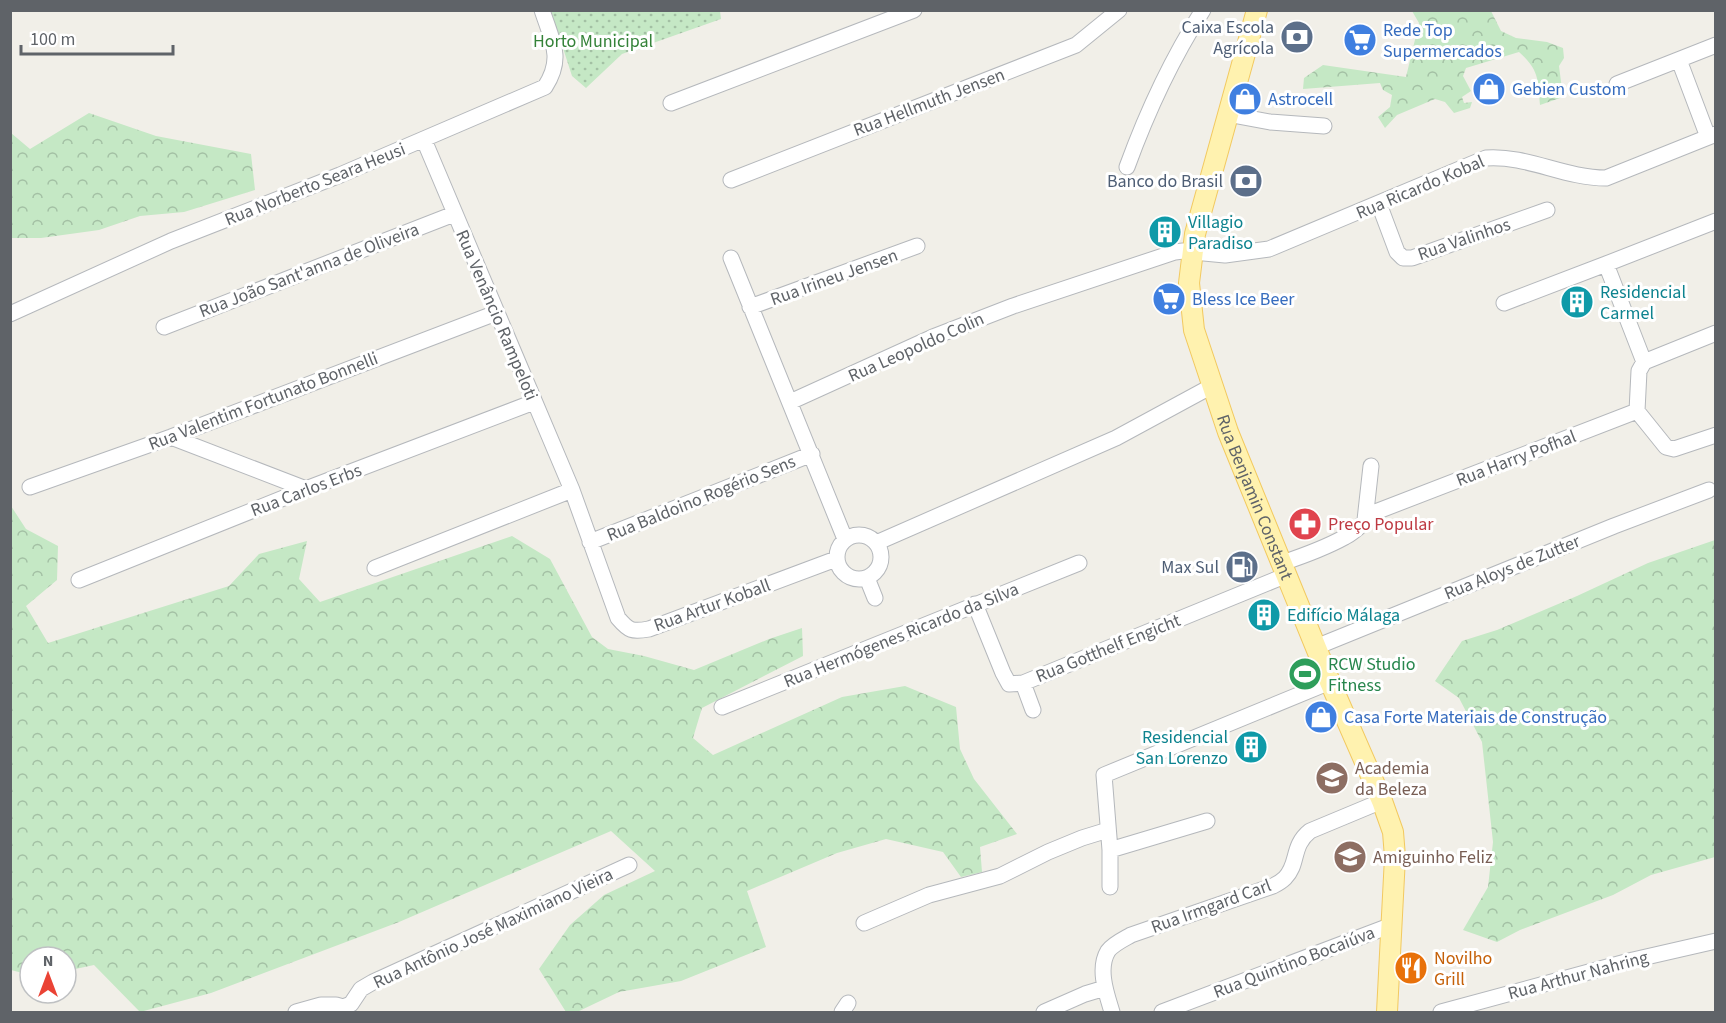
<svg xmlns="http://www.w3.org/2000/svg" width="1726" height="1023" viewBox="0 0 1726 1023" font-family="'Source Sans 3',sans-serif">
<defs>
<pattern id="forest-crowns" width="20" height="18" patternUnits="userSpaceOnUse" patternTransform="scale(1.5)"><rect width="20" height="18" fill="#c5e8c5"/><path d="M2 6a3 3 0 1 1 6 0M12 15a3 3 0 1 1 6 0" fill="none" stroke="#a3c0a4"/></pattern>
<pattern id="park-dots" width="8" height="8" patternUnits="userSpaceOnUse" patternTransform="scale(1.5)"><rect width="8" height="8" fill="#c5e8c5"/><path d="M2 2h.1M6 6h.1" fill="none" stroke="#a3c0a4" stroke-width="1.8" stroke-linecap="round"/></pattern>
</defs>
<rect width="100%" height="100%" fill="#f1efe8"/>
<path fill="url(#forest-crowns)" d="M 1412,11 L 1491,11 L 1501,31 L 1516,38 L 1547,42 L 1563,48 L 1564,58 L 1559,66 L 1563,97 L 1540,105 C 1538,79 1539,70 1519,52 L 1466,68 L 1463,76 L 1471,91 L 1462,97 L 1464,103 L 1472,102 L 1470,108 L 1454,113 L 1445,102 L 1435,99 L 1397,115 L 1385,128 L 1378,117 L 1390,107 L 1392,95 L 1383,90 L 1380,83 L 1303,89 L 1304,78 L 1323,65 L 1406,77 L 1419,23 Z
M 89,113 L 156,136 L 251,154 L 255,190 L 184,212 L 140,216 L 99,230 L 41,238 L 11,238 L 11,133 L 30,149 Z
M 11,506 L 26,529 L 58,546 L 57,580 L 26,606 L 48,643 L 229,586 L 259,554 L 307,541 L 299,579 L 320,602 L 512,536 L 550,559 L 592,637 L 608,649 L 644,656 L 694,670 L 769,639 L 802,628 L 803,656 L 702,708 L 693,738 L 713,755 L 842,697 L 905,686 L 956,707 L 960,749 L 974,779 L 1017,834 L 980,847 L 982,872 L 961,877 L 943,852 L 886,839 L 837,853 L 747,891 L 766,947 L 681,981 L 619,992 L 577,1012 L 566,1012 L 539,969 L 570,925 L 604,895 L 655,871 L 611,831 L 399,922 L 211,993 L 140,1012 L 94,965 L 66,971 L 66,957 L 30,957 L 30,975 L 11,970 Z
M 1715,540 L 1715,857 L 1651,875 L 1613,895 L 1520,930 L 1497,942 L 1463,930 L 1488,887 L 1493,842 L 1482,742 L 1459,698 L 1435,681 L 1462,641 L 1497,630 L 1577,596 L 1648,563 Z"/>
<path fill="url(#park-dots)" d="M 551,11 L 720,11 L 721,19 L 622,54 L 586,88 L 572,76 Z"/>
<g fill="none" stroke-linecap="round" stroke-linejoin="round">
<defs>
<path id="minor" d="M 1679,60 L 1708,137
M 1617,84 L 1716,45
M 671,103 L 914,10
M 1227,114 L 1270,122 L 1324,126
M 424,140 L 572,490 L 618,618 C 629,631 632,632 649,629 L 836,559
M 1127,167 C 1147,112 1171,60 1203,10
M 731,180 L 1076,45 L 1119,10
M 1379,204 L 1397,252 L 1403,258 L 1412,258 L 1547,210
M 731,258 L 845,539
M 1504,303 L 1606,264
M 750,307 L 917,246
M 10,314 L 171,241 L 340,175 L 545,87 C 564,58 552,41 542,10
M 164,327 L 454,214
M 1644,362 L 1606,264 L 1716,221
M 790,402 L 933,337 L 1013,306 L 1175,252 L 1183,251 L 1225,255 L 1269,249 L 1486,158 C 1527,155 1564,178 1606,178 L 1716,134
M 1637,411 L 1666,447 L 1674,449 L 1716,435
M 171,437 L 306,489
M 30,487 L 171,437 L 496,313
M 1365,520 L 1371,466
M837 557a22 22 0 1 1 44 0a22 22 0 1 1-44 0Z
M 590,542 L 812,454
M 876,543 L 1116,438 L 1212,386
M 1282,563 C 1303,556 1325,548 1345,537 C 1357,531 1366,519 1378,511 L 1637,411 L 1639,371 L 1644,362 L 1716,333
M 375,568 L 572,490
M 867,578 L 875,598
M 79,580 L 306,489 L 534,402
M 975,604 L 1003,673 L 1009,684 L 1023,683 L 1287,575
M 1316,647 L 1614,526 L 1709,490
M 1023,683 L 1033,710
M 722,707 L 1079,563
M 1110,850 L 1207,821
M 1110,887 L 1110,850 L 1104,775 L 1330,682
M 864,923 L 929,895 L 1000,876 L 1048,852 L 1082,838 L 1108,830
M 296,1012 L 321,1005 L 336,1005 L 343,1007 L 351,1004 L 361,989 L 373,982 L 629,865
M 842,1012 L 848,1003
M 1044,1012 L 1085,994 L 1105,988
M 1112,1012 C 1107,995 1097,969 1108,951 C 1113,944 1124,939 1131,935 L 1273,886 C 1277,884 1282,881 1285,878 C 1299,864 1291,846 1310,831 L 1382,801
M 1162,1012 L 1392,925
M 1441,1012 L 1633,960 L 1716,941"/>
<g id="major">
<path id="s1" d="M 1257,10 L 1195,234 L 1189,283 L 1194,330 L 1228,432 L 1330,682 L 1382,801 L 1393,832 L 1395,857 L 1387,1012"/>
</g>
</defs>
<use href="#minor" stroke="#b5b8bc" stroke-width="17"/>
<use href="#major" stroke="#f2c960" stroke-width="22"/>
<use href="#minor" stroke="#fff" stroke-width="15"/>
<use href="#major" stroke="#fff2af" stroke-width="20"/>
</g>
<defs>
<symbol id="bank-disc" viewBox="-11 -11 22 22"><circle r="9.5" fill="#5c6f8a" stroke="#fff"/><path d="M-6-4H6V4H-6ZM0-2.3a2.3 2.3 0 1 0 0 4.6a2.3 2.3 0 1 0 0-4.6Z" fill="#fff"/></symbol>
<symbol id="supermarket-disc" viewBox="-11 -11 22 22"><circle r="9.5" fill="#3f7fe0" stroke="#fff"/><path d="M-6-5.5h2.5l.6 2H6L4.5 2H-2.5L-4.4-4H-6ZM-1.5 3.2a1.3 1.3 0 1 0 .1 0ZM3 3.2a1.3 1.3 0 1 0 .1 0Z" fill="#fff"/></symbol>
<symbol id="shop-disc" viewBox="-11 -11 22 22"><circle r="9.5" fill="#3f7fe0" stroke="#fff"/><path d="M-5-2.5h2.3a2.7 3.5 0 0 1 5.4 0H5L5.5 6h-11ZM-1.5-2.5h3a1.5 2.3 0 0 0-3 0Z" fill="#fff"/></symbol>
<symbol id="building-disc" viewBox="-11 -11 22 22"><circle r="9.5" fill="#0f9aa8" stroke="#fff"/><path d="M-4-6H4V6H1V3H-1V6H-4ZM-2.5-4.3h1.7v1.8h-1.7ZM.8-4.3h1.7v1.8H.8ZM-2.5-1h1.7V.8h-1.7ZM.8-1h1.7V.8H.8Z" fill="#fff"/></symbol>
<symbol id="pharmacy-disc" viewBox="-11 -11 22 22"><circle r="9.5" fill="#e0444e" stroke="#fff"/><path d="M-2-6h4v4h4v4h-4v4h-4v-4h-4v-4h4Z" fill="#fff"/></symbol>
<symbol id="fuel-disc" viewBox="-11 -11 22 22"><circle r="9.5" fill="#5c6f8a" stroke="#fff"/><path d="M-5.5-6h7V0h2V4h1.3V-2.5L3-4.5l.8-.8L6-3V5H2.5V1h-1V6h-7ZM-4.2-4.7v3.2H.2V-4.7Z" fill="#fff"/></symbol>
<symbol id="stadium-disc" viewBox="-11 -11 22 22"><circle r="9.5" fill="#2e9e5b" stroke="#fff"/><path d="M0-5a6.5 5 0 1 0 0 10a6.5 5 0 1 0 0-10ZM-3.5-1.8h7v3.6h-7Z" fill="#fff"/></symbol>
<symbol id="university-disc" viewBox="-11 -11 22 22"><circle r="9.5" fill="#8d6e63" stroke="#fff"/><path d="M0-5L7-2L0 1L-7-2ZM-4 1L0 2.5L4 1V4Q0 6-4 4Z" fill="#fff"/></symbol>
<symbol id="school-disc" viewBox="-11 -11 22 22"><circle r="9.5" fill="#8d6e63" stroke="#fff"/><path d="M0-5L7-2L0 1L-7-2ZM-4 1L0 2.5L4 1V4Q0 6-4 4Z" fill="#fff"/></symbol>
<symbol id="restaurant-disc" viewBox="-11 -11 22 22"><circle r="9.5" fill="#e8710a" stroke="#fff"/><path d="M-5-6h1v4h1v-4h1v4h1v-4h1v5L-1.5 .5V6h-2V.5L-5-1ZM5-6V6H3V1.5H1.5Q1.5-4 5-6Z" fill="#fff"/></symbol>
</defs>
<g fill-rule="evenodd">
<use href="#bank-disc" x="1278" y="18" width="38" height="38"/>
<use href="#supermarket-disc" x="1341" y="21" width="38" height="38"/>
<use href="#shop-disc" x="1470" y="70" width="38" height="38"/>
<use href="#shop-disc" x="1226" y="80" width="38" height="38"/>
<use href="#bank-disc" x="1227" y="162" width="38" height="38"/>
<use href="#building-disc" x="1146" y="213" width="38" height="38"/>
<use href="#supermarket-disc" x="1150" y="280" width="38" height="38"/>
<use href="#building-disc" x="1558" y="283" width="38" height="38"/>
<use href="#pharmacy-disc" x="1286" y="505" width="38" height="38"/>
<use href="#fuel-disc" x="1223" y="548" width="38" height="38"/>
<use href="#building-disc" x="1245" y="596" width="38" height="38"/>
<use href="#stadium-disc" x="1286" y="655" width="38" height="38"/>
<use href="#shop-disc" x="1302" y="698" width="38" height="38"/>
<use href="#building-disc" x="1232" y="728" width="38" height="38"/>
<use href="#university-disc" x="1313" y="759" width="38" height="38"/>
<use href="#school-disc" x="1331" y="838" width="38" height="38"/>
<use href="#restaurant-disc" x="1392" y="949" width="38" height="38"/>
</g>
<g text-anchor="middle" stroke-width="6" stroke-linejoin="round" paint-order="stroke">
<g font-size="18" fill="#4e5e75" stroke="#fff" text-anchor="end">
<text x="1274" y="33">Caixa Escola<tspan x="1274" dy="21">Agrícola</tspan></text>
<text x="1223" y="187">Banco do Brasil</text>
<text x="1219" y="573">Max Sul</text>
</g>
<g font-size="18" fill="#366cbe" stroke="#fff" text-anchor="start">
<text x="1383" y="36">Rede Top<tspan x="1383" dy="21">Supermercados</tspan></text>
<text x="1512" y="95">Gebien Custom</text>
<text x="1268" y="105">Astrocell</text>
<text x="1192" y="305">Bless Ice Beer</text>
<text x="1344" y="723">Casa Forte Materiais de Construção</text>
</g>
<g font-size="18" fill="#348238" stroke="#fff">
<text x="593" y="47">Horto Municipal</text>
</g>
<g font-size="18" fill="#5f6368" stroke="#fff">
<text transform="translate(929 102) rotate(-21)" y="6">Rua Hellmuth Jensen</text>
<text transform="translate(315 184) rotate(-22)" y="6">Rua Norberto Seara Heusi</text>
<text transform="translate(1420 187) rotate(-23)" y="6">Rua Ricardo Kobal</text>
<text transform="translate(1464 239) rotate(-19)" y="6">Rua Valinhos</text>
<text transform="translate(309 270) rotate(-21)" y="6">Rua João Sant'anna de Oliveira</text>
<text transform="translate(834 277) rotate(-20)" y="6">Rua Irineu Jensen</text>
<text transform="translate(497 315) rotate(67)" y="6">Rua Venâncio Rampeloti</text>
<text transform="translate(916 347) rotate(-24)" y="6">Rua Leopoldo Colin</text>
<text transform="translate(263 401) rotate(-21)" y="6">Rua Valentim Fortunato Bonnelli</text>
<text transform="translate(1516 458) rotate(-21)" y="6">Rua Harry Pofhal</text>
<text transform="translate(306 490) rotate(-21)" y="6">Rua Carlos Erbs</text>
<text dy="6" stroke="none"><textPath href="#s1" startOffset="507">Rua Benjamin Constant</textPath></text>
<text transform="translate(701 498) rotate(-22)" y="6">Rua Baldoino Rogério Sens</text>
<text transform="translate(1512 567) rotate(-22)" y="6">Rua Aloys de Zutter</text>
<text transform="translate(712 605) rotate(-20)" y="6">Rua Artur Koball</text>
<text transform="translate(901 635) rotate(-22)" y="6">Rua Hermógenes Ricardo da Silva</text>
<text transform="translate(1108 648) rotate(-22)" y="6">Rua Gotthelf Engicht</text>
<text transform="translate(1211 906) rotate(-20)" y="6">Rua Irmgard Carl</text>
<text transform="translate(493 928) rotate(-25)" y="6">Rua Antônio José Maximiano Vieira</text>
<text transform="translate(1294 962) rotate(-21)" y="6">Rua Quintino Bocaiúva</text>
<text transform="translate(1578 975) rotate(-15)" y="6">Rua Arthur Nahring</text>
</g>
<g font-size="18" fill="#0d838f" stroke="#fff" text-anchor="start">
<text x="1188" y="228">Villagio<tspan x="1188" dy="21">Paradiso</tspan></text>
<text x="1600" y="298">Residencial<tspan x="1600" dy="21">Carmel</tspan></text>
<text x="1287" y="621">Edifício Málaga</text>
<text x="1228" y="743" text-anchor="end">Residencial<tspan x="1228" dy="21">San Lorenzo</tspan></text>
</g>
<g font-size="18" fill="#be3a42" stroke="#fff" text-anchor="start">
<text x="1328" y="530">Preço Popular</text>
</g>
<g font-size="18" fill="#27864d" stroke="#fff" text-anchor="start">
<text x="1328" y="670">RCW Studio<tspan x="1328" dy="21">Fitness</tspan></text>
</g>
<g font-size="18" fill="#785e54" stroke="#fff" text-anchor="start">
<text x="1355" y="774">Academia<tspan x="1355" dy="21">da Beleza</tspan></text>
<text x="1373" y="863">Amiguinho Feliz</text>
</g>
<g font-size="18" fill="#c56008" stroke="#fff" text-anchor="start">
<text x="1434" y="964">Novilho<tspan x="1434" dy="21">Grill</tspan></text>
</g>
</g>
<rect width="1726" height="1023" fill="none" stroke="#5f6368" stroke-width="24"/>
<g transform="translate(48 975)"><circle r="28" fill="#ffffff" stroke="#bfc1c3" stroke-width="1.5"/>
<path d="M0-4.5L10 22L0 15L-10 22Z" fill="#ea4335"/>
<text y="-9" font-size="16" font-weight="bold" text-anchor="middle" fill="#5f6368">N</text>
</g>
<path d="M21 45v9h152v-9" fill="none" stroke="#5f6368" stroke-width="3"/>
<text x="30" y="45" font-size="18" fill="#5f6368" stroke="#ffffff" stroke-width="4.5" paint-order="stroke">100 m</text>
</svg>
